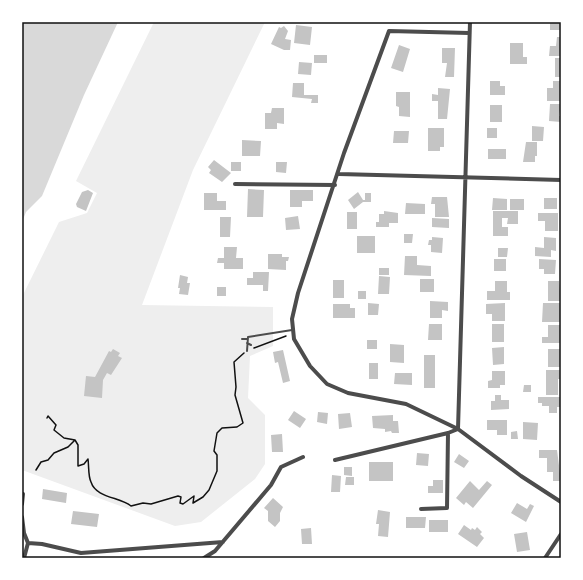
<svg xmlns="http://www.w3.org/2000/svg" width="583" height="580" viewBox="0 0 583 580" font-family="'Varela Round',sans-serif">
<rect width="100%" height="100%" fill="#fff"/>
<path fill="#eee" d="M 154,22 L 265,22 L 193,170 L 142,305 L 273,307 L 273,346 L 250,356 L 248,398 L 265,415 L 265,464 L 255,479 L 201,522 L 175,526 L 22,470 L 22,297 L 59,222 L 87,213 L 97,193 L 76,181 Z"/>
<path fill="#d9d9d9" d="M 22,22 L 118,22 L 84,95 L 42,196 L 26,212 L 22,222 Z"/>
<path fill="#c4c4c4" d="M 550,22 L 561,22 L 561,30 L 550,30 Z
M 296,25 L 312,27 L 310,45 L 294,43 Z
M 284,26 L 288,31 L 285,39 L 291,40 L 290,50 L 284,50 L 271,44 L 279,27 L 281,28 Z
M 557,37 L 561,37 L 561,56 L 549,56 L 550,46 L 556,46 Z
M 510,43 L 523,43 L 523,57 L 527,57 L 527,64 L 510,64 Z
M 399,45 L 410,49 L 403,72 L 391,68 Z
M 442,48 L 455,48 L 454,77 L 445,77 L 447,63 L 442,63 Z
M 314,55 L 327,55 L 327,63 L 314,63 Z
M 555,58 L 561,58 L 561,77 L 555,77 Z
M 299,62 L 312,63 L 311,75 L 298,74 Z
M 490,81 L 500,81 L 500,86 L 505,86 L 505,95 L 490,95 Z
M 553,81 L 561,81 L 561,101 L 547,101 L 547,88 L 553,88 Z
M 293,83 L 304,83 L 304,95 L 318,95 L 318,103 L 311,103 L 312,99 L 292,97 Z
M 438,88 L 450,89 L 447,119 L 438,119 L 438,101 L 432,101 L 432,94 L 438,95 Z
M 396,92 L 410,92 L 410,117 L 399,116 L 399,107 L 396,106 Z
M 550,104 L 561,104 L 559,116 L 561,116 L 561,122 L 549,121 Z
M 490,105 L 502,105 L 502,122 L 490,122 Z
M 272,108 L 284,108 L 284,124 L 277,123 L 277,129 L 265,129 L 265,113 L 271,113 Z
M 532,126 L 544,127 L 543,141 L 532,141 Z
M 428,128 L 444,128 L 444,147 L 440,147 L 440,151 L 428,151 Z
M 487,128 L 497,128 L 497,138 L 487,138 Z
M 394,131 L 409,131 L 408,143 L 393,143 Z
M 242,140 L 261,141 L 260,156 L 242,156 Z
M 526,142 L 537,142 L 537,156 L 535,156 L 535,162 L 523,162 Z
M 488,149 L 506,149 L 506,159 L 488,159 Z
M 214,160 L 231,173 L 222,182 L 209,173 L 211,170 L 208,167 Z
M 231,162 L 241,162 L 241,171 L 231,171 Z
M 276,162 L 287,162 L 286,173 L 276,172 Z
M 248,189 L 264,190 L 263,217 L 247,217 Z
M 88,190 L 93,193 L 86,211 L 77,207 L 76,204 L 82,192 Z
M 290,190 L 313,190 L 313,201 L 302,201 L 302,207 L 290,207 Z
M 358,192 L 363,200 L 365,200 L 365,193 L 371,193 L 371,202 L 363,202 L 354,209 L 348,200 Z
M 204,193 L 217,193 L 217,201 L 226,201 L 226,210 L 204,210 Z
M 432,197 L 447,197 L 449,217 L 435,217 L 435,204 L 431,204 Z
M 493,198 L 507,199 L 507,210 L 492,210 Z
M 544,198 L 557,198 L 557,209 L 544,209 Z
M 510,199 L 524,199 L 524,210 L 510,210 Z
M 406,203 L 425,204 L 425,214 L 405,214 Z
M 384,211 L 398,213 L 398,223 L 389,223 L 389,227 L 376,227 L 376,222 L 379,222 L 379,214 L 384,214 Z
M 493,211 L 518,211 L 518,224 L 507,224 L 508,218 L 502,218 L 502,227 L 508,227 L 508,236 L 493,236 Z
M 347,212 L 357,212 L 357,229 L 347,229 Z
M 538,213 L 558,213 L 558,231 L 545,231 L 545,221 L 538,221 Z
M 298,216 L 300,229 L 286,230 L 285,218 Z
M 220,217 L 231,217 L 230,237 L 220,237 Z
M 432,218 L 449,219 L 449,228 L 432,227 Z
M 404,234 L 413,234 L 412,243 L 404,243 Z
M 357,236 L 375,236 L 375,253 L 357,253 Z
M 432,237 L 443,238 L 442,253 L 431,252 L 431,245 L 428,245 L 429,240 L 432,240 Z
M 544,237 L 556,238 L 556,251 L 551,250 L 551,257 L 535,256 L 535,247 L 544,248 Z
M 224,247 L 237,247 L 236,258 L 243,258 L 243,269 L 224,269 L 224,263 L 217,263 L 218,258 L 224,258 Z
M 498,248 L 508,248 L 507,257 L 498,257 Z
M 268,254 L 282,254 L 282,257 L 289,257 L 288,261 L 286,261 L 286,270 L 268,269 Z
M 405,256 L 417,256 L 417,265 L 431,266 L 431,276 L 404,275 Z
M 494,259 L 506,259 L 506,271 L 494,271 Z
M 539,259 L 556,260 L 555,274 L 544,274 L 544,269 L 539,269 Z
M 379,268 L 389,268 L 389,275 L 379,275 Z
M 253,272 L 269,272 L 268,291 L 263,291 L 263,285 L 247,285 L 247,278 L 253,278 Z
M 180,275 L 188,277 L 187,283 L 190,283 L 188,295 L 179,294 L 180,288 L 178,288 Z
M 379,276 L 390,277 L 389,294 L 378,294 Z
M 420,279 L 434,279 L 434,292 L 420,292 Z
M 333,280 L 344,280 L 344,298 L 333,298 Z
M 495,281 L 507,281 L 507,292 L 510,292 L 510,300 L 487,300 L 487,291 L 495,291 Z
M 548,281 L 559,281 L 561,301 L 548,301 Z
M 217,287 L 226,287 L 226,296 L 217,296 Z
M 358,291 L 366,291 L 366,299 L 358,299 Z
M 430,301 L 448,302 L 448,311 L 442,310 L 442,318 L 430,318 Z
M 368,303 L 379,304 L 378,315 L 368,315 Z
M 505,303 L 505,321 L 492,321 L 492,314 L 486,314 L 486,304 Z
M 543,303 L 561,303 L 560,322 L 542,322 Z
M 333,304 L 350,304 L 350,308 L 355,308 L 355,318 L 333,318 Z
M 429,324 L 442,324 L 442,340 L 428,340 Z
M 492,324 L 504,324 L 504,342 L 492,342 Z
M 548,325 L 561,325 L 561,343 L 542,343 L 542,337 L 548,337 Z
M 367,340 L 377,340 L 377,349 L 367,349 Z
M 390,344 L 404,345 L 404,363 L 390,362 Z
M 504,347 L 504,364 L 493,365 L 492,348 Z
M 113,349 L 120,353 L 118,356 L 122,358 L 111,375 L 107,373 L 103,380 L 102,398 L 84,396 L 86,376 L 95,377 L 109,351 L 111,352 Z
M 548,349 L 560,349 L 560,367 L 548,367 Z
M 283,350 L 290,381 L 283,383 L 278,362 L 275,363 L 273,352 Z
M 424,355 L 435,355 L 435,388 L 424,388 Z
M 369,363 L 378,363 L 378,379 L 369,379 Z
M 546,370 L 561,370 L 561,379 L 558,379 L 558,395 L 546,395 Z
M 492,371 L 505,371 L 505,385 L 500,385 L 500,388 L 488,388 L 488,381 L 492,380 Z
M 395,373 L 412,373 L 412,385 L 394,384 Z
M 524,385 L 531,385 L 531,392 L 523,392 Z
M 495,395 L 501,395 L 501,400 L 509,400 L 509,409 L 491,410 L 491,401 L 495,401 Z
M 538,397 L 561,397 L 561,407 L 557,407 L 557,413 L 549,413 L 549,406 L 542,406 L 542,403 L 538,403 Z
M 294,411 L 306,419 L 300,428 L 288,420 Z
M 318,412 L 328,413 L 327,424 L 317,422 Z
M 350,413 L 352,427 L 339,429 L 338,414 Z
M 393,415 L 393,421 L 398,421 L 399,433 L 392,433 L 391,431 L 385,432 L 385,429 L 373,428 L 372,416 Z
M 487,420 L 507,420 L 507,435 L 497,435 L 497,430 L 487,430 Z
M 523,422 L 538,423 L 537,440 L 523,439 Z
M 517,431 L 518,439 L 511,439 L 511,432 Z
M 282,434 L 283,452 L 272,452 L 271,435 Z
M 539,450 L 557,450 L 561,481 L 553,481 L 553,472 L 547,472 L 547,458 L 539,458 Z
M 417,453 L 429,454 L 428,466 L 416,465 Z
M 459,454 L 469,461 L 464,468 L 454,462 Z
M 369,462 L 393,462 L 393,481 L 369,481 Z
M 344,467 L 352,467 L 352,476 L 344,475 Z
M 332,475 L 341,476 L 340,492 L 331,492 Z
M 346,477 L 354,477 L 354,485 L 345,485 Z
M 433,480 L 443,480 L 443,493 L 428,493 L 428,486 L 433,486 Z
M 470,481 L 479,490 L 487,481 L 492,485 L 473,508 L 466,502 L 464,505 L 456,498 Z
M 43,489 L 67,493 L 66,503 L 42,499 Z
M 273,498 L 283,507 L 280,513 L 280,521 L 275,527 L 268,521 L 268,511 L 264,508 Z
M 517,503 L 527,509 L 530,504 L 534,506 L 526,522 L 511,513 Z
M 378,510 L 390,512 L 388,537 L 378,536 L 379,524 L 376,524 Z
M 73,511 L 99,514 L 97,527 L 71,524 Z
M 406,517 L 426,517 L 425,528 L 406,528 Z
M 429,520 L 448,520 L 448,532 L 429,532 Z
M 464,525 L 471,530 L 472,528 L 475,530 L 477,527 L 482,532 L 480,534 L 484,538 L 477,547 L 458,534 Z
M 311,528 L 312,544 L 302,544 L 301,529 Z
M 527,532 L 530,550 L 517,552 L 514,534 Z"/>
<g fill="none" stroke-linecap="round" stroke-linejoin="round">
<path stroke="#111" stroke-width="1.5" d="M 254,348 L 286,336
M 47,418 L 48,416 L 56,425 L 54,430 L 64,438 L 75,440
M 75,440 L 78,445 L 78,466 L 84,464 L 88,459
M 88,459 C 89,466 88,476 91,482 C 96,498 120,497 131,506 L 143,503 L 151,504 L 178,496 L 181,497 L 180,503 L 183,504 L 194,496 L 193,503
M 36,470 L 41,462 L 48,460 L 54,453 L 68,447 L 75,440
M 193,503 L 203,497 L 209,490 L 217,471 L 217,455 L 214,451 L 217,433 L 222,428 L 237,427 L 243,423 L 235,395 L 236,387 L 234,362 L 244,353"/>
<path stroke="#4c4c4c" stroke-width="2" d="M 242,339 L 247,339
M 247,343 L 251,345
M 247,351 L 248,337 L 292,330"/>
<path stroke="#4c4c4c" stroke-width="4" d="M 469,33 L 389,31 L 344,153 L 298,293 L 292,319 L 294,339 L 310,366 L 327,384 L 348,393 L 406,404 L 458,429 L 521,476 L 561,502
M 339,174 L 561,180
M 235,184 L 335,185
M 335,460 L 448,433 L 458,429 L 470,22
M 22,504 L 23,494
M 421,509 L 447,508 L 448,433
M 22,517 L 24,533 L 28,543 L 24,558
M 28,543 L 42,544 L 81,553 L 223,542
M 204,558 L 215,551 L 271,485 L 281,467 L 303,457
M 545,558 L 561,534"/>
</g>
<rect width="583" height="580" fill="none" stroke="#ffffff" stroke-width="46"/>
<rect x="23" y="23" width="537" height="534" fill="none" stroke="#111" stroke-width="1.5"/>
</svg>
